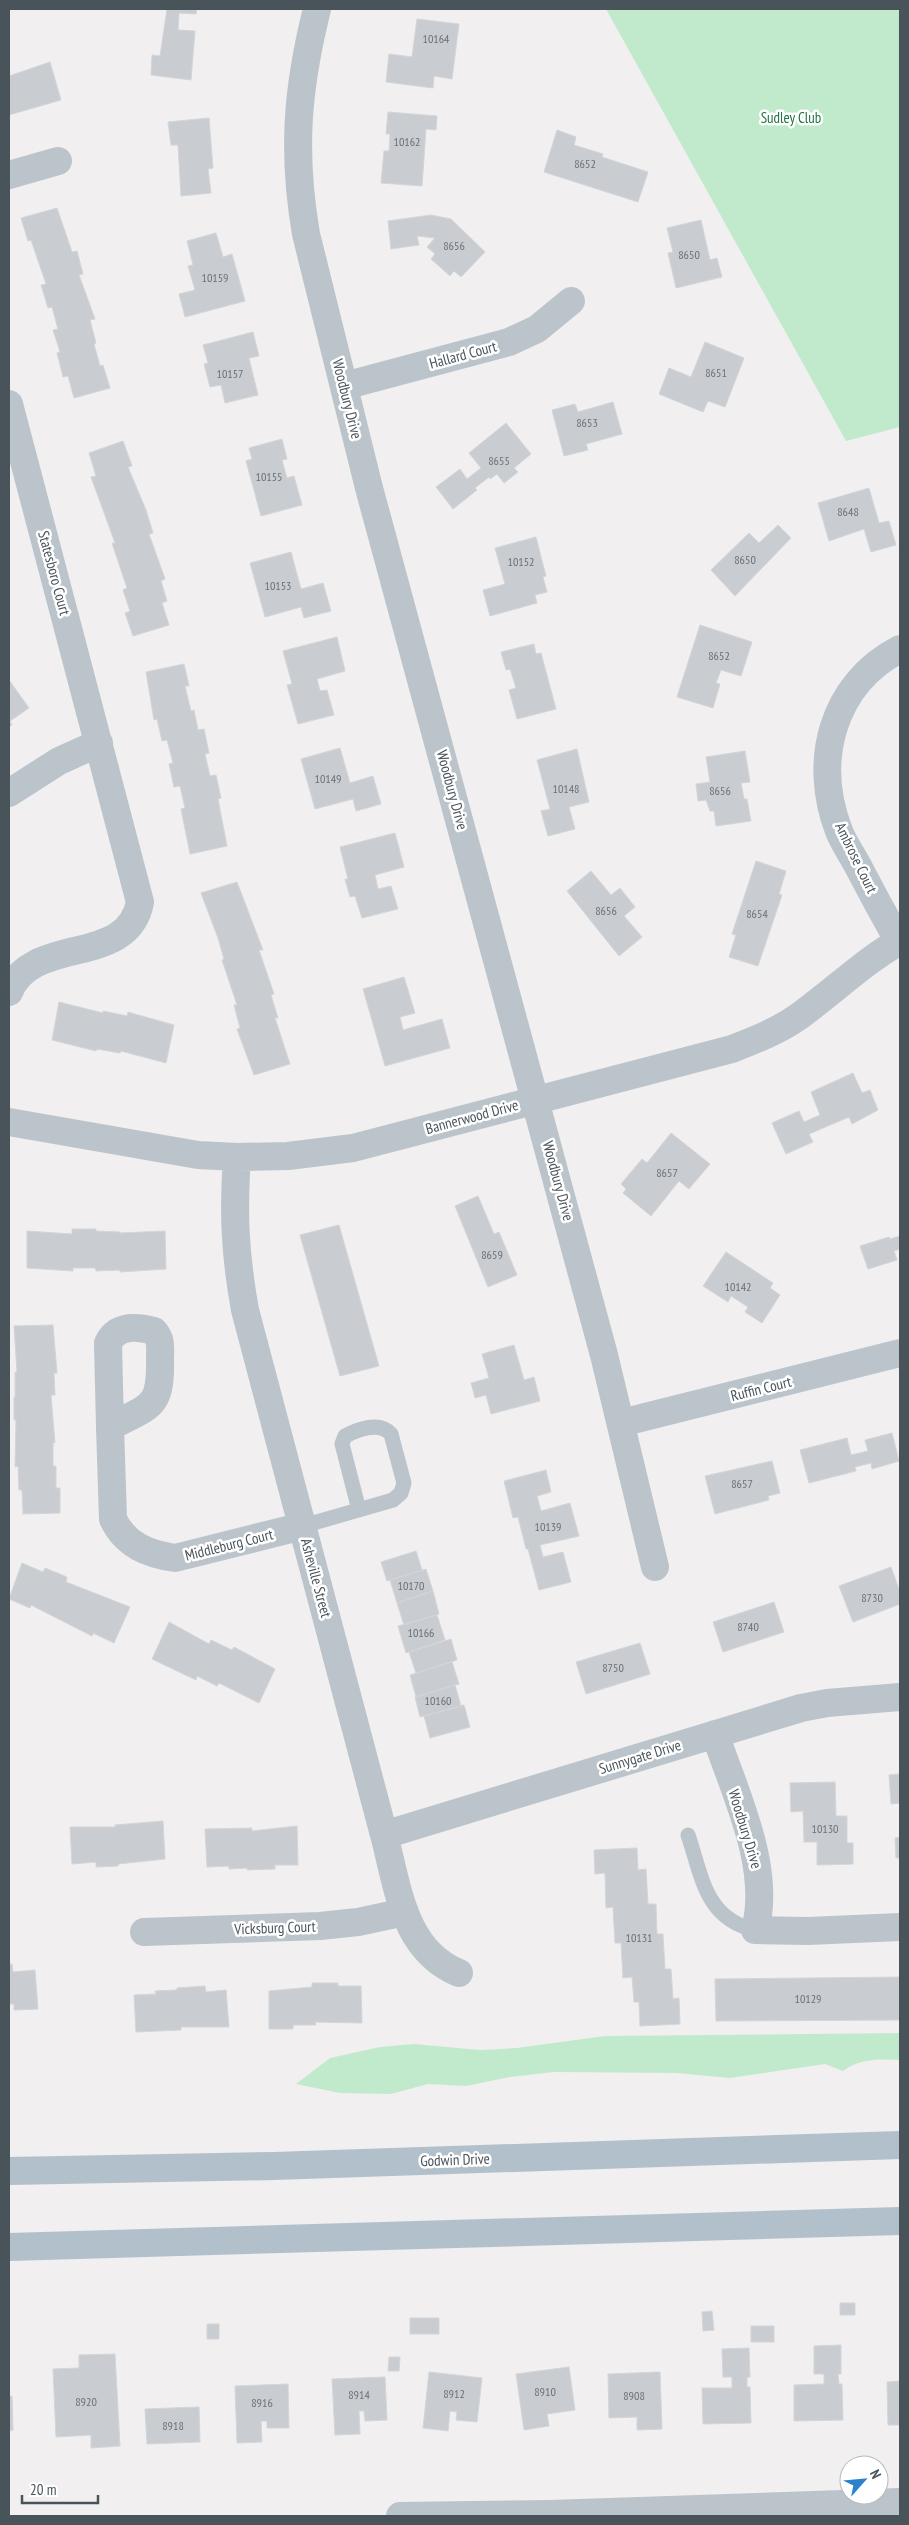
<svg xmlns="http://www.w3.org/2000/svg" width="909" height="2525" viewBox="0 0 909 2525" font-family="'PT Sans Narrow',sans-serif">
<rect width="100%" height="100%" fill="#f1efef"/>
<path fill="#c1eacd" d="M 606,9 L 900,9 L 900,427 L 846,441 Z
M 900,2033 L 900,2060 C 879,2059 860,2058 843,2071 L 825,2064 L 730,2078 L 676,2073 L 554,2072 L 510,2077 L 466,2086 L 428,2084 L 391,2094 L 340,2093 L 296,2084 L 330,2058 L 380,2047 L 414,2044 L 480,2050 L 517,2048 L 605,2036 Z"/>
<path fill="#c9ccd1" stroke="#d3d5d9" d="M 167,9 L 197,9 L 196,14 L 179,13 L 178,30 L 195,31 L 191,80 L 151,75 L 152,55 L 160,56 Z
M 417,19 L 459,24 L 452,79 L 434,76 L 433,88 L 386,82 L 389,54 L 412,57 Z
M 50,62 L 61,100 L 9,115 L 9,76 Z
M 388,112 L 437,116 L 436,130 L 426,129 L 422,186 L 381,183 L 384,151 L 389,151 L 390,134 L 386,134 Z
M 209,118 L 213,168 L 208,169 L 211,193 L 181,196 L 178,145 L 171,145 L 168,122 Z
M 557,130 L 576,137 L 574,145 L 603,154 L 602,157 L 648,172 L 638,202 L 544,172 Z
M 57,208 L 72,252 L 77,251 L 83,274 L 79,275 L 95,319 L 90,320 L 96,343 L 94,344 L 100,366 L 103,365 L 110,388 L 74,398 L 68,376 L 63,377 L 57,353 L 60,352 L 53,330 L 58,329 L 52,307 L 48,308 L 41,285 L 46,284 L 31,240 L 28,241 L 21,218 Z
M 431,215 L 451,219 L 485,252 L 461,277 L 454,271 L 450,276 L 431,259 L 435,254 L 427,247 L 435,238 L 417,236 L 419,245 L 391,249 L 388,221 Z
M 701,220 L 710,260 L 717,258 L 722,277 L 676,288 L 668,253 L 673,252 L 667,228 Z
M 216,233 L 223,257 L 232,254 L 245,301 L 185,317 L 179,294 L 195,290 L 188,266 L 193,265 L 187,241 Z
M 253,332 L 259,356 L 249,358 L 258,395 L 225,403 L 221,385 L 210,387 L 204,364 L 208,363 L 203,345 Z
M 705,342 L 744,358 L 725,407 L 708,401 L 703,412 L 659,394 L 669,368 L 691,377 Z
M 613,402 L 622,434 L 586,444 L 588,450 L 564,456 L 552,410 L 575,404 L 578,412 Z
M 506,423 L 531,454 L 514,468 L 518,472 L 504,483 L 497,474 L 490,479 L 489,477 L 475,488 L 477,490 L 453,509 L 436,487 L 460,469 L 467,479 L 481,468 L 469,453 Z
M 282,439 L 287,459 L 282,460 L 287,478 L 294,476 L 302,505 L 261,516 L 246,461 L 252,459 L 249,448 Z
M 123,441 L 132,466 L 128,467 L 146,510 L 153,533 L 149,534 L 165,579 L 161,581 L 167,601 L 162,603 L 169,625 L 133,636 L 125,613 L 130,611 L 123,590 L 127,588 L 112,543 L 115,543 L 91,477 L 96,476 L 89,453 Z
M 869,488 L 879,523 L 889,521 L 896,545 L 871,552 L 864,529 L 829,541 L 818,503 Z
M 778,525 L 791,538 L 735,596 L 711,570 L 749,533 L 759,543 Z
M 536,537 L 546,576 L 543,577 L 547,592 L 535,595 L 537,603 L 490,616 L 483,590 L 505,584 L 495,548 Z
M 291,552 L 301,589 L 323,583 L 331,611 L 304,618 L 301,607 L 265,617 L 250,563 Z
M 700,625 L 752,642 L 741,676 L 721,670 L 716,683 L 720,684 L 713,708 L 677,697 Z
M 337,637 L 345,671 L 317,679 L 320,691 L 327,690 L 334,715 L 298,724 L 287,685 L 292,684 L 283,651 Z
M 534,644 L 536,654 L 541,653 L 556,709 L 517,719 L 509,690 L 516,688 L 510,669 L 506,670 L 501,652 Z
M 184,664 L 189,686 L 185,686 L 191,711 L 194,710 L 198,730 L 204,729 L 209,753 L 205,754 L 210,776 L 216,775 L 221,798 L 218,799 L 227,846 L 190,854 L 181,809 L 185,808 L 180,786 L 174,787 L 169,764 L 173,763 L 167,740 L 162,741 L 157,719 L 154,720 L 146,672 Z
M 9,680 L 29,708 L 10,721 L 12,725 L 9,727 Z
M 340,748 L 350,783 L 373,776 L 381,804 L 356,811 L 353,799 L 315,809 L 301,759 Z
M 577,749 L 589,802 L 569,807 L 575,829 L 548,836 L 541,811 L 550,809 L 537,760 Z
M 745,751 L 750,782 L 741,783 L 744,799 L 747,799 L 751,821 L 716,826 L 714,811 L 710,811 L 706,800 L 698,801 L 696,784 L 710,782 L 706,757 Z
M 395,833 L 404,867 L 375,875 L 378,889 L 391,886 L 398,909 L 362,918 L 355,896 L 350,897 L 345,879 L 348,879 L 340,847 Z
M 756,861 L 786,871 L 779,894 L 782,895 L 758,966 L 729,957 L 736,935 L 732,934 Z
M 591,871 L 611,895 L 620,888 L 635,907 L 624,916 L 642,937 L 619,956 L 567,891 Z
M 237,882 L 263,950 L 259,950 L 274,994 L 271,995 L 278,1018 L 275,1018 L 290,1064 L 254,1075 L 237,1029 L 240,1028 L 234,1005 L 237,1005 L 222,960 L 224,959 L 218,938 L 201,893 Z
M 404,977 L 415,1013 L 400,1017 L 403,1030 L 442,1019 L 450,1048 L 385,1066 L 363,989 Z
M 59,1002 L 103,1013 L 103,1011 L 127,1016 L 128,1012 L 174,1025 L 166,1063 L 121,1051 L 120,1053 L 97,1049 L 96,1051 L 52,1040 Z
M 853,1073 L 862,1093 L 870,1090 L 878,1110 L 852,1124 L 849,1117 L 809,1134 L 813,1142 L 786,1154 L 772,1123 L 799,1111 L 804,1122 L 820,1115 L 811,1092 Z
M 671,1133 L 710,1164 L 689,1189 L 679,1181 L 651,1216 L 623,1193 L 626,1189 L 621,1184 L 642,1159 L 647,1163 Z
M 478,1196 L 494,1234 L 499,1232 L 517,1275 L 488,1287 L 455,1206 Z
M 339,1225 L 379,1366 L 340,1376 L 300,1235 Z
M 72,1229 L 96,1229 L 96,1231 L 120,1232 L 120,1233 L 165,1231 L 166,1269 L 120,1272 L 120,1270 L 96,1271 L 95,1268 L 73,1268 L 73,1271 L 27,1268 L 27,1231 L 72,1234 Z
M 900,1236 L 900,1249 L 894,1251 L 897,1260 L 868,1269 L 860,1246 L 889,1237 L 890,1239 Z
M 726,1252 L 773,1283 L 770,1288 L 780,1295 L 762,1323 L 745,1312 L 748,1307 L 731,1296 L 728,1302 L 703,1286 Z
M 53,1325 L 57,1373 L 54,1373 L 55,1395 L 51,1395 L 55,1443 L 53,1442 L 53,1466 L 56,1466 L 56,1488 L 60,1488 L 60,1513 L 23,1514 L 22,1490 L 19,1490 L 18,1466 L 15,1467 L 16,1420 L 14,1420 L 14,1397 L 15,1397 L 15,1372 L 17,1372 L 14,1326 Z
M 514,1345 L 524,1380 L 534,1377 L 540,1401 L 491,1414 L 486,1395 L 475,1398 L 471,1383 L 489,1378 L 482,1354 Z
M 892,1433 L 899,1461 L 872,1469 L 871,1463 L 855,1467 L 856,1471 L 809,1483 L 800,1450 L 847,1438 L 851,1455 L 868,1451 L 865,1440 Z
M 772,1461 L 780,1493 L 768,1496 L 769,1500 L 715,1514 L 705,1476 Z
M 546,1470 L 551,1492 L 537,1496 L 541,1511 L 570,1503 L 579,1536 L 540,1545 L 543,1557 L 563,1552 L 571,1582 L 539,1590 L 528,1549 L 526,1549 L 518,1517 L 513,1518 L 504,1481 Z
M 416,1551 L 422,1570 L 387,1581 L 381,1562 Z
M 22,1563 L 43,1572 L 45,1568 L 67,1577 L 66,1582 L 130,1607 L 114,1643 L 93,1633 L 92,1636 L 31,1605 L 30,1608 L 9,1599 Z
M 891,1567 L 900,1592 L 900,1604 L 853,1622 L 839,1586 Z
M 426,1569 L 433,1591 L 397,1603 L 390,1580 Z
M 433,1591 L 439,1614 L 404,1625 L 397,1603 Z
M 774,1602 L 784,1632 L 723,1652 L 713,1622 Z
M 437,1615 L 445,1640 L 406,1653 L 398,1626 Z
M 169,1622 L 209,1644 L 211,1640 L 232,1650 L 234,1647 L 275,1669 L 259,1703 L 219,1683 L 217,1686 L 197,1676 L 196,1680 L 152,1659 Z
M 451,1639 L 457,1660 L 416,1673 L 409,1652 Z
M 640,1643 L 650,1674 L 586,1694 L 576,1662 Z
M 452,1662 L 459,1684 L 416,1697 L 410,1675 Z
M 455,1685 L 461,1706 L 420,1717 L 415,1697 Z
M 464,1705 L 470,1727 L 430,1738 L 424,1716 Z
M 900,1774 L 900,1803 L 891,1804 L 889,1775 Z
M 835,1782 L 836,1816 L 847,1816 L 847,1843 L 853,1843 L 853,1864 L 817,1865 L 817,1842 L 804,1842 L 803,1811 L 791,1812 L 790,1783 Z
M 163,1821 L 165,1859 L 118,1864 L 118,1866 L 96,1867 L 96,1862 L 72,1864 L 70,1827 L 115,1827 L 115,1825 Z
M 297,1826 L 298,1865 L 275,1865 L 275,1869 L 247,1870 L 247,1868 L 229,1869 L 229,1866 L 207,1867 L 205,1829 L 252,1828 L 252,1831 Z
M 900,1837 L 900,1858 L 896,1858 L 895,1838 Z
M 637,1848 L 638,1870 L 646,1869 L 648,1904 L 656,1904 L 657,1934 L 663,1934 L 665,1969 L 671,1969 L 673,1999 L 679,1998 L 680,2024 L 640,2026 L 639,2002 L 634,2002 L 632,1977 L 623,1978 L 621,1943 L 615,1943 L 613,1907 L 606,1908 L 605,1873 L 595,1874 L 594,1850 Z
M 9,1964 L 12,1964 L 13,1972 L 35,1970 L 38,2009 L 14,2010 L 14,2004 L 9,2004 Z
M 900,1977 L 900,2020 L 716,2021 L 715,1979 Z
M 312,1983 L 338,1983 L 338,1986 L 361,1986 L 362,2023 L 315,2022 L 316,2025 L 293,2025 L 293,2029 L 269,2029 L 269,1991 L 312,1987 Z
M 205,1986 L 206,1992 L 226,1990 L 229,2027 L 181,2027 L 181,2030 L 136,2032 L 134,1995 L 156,1994 L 155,1991 L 177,1990 L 177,1988 Z
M 840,2303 L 855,2303 L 855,2315 L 840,2315 Z
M 712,2311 L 714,2330 L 703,2331 L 702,2312 Z
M 410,2318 L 439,2318 L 439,2334 L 410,2334 Z
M 207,2324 L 219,2324 L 219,2339 L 207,2339 Z
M 751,2326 L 774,2326 L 774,2342 L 751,2342 Z
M 841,2345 L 841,2374 L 838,2374 L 839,2384 L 842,2384 L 843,2420 L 794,2421 L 794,2385 L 824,2384 L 824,2374 L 814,2374 L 814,2346 Z
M 749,2348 L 750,2377 L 747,2377 L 747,2387 L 750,2387 L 751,2423 L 703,2424 L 702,2388 L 732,2388 L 732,2377 L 723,2377 L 722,2349 Z
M 115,2354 L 120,2446 L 91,2448 L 91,2435 L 56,2437 L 53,2369 L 79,2368 L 79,2355 Z
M 389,2357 L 400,2357 L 399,2371 L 388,2371 Z
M 569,2367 L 575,2410 L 547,2414 L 549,2426 L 524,2430 L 516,2374 Z
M 429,2372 L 482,2378 L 477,2422 L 456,2420 L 457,2412 L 450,2411 L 448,2431 L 423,2428 Z
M 660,2372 L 662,2429 L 637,2430 L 637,2417 L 609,2418 L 608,2374 Z
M 385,2377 L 387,2420 L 365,2421 L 364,2411 L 359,2411 L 360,2434 L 335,2435 L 332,2379 Z
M 900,2381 L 900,2425 L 888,2425 L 887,2382 Z
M 288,2384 L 289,2428 L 267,2428 L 267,2421 L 261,2421 L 262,2442 L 237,2443 L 235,2386 Z
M 12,2396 L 13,2430 L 9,2431 L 9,2397 Z
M 199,2407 L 200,2442 L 147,2444 L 145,2409 Z"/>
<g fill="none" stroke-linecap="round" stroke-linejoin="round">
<path stroke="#bbc4ca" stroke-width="15" d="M 303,1526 L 393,1500 L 401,1493 L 404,1483 L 391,1434 C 379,1421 359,1429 345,1436 L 342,1444 L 359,1510
M 688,1835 C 702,1876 705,1919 755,1930"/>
<path stroke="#bbc4ca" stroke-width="28" d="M 317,9 C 297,89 292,152 306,234 L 369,488 L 604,1355 L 655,1567
M 9,175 L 58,161
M 344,386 L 509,342 L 537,329 L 571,301
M 9,404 L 140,902 C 128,968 32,934 9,992
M 9,793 L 59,761 L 99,743
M 899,942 C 885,917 872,893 859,868 C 853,856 844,844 839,831 C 812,761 832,684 900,649
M 9,1122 L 198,1155 L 237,1157 L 288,1156 L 353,1148 L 732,1049 C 755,1040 778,1031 798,1017 C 833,992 863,962 900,941
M 237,1157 C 233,1214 235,1254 245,1310 L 384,1835 C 398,1887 403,1950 459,1973
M 621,1423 L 900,1353
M 110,1427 L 108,1343 C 117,1325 135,1326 154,1331 C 162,1340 160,1348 160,1360 C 161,1409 150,1405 110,1427 L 113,1519 C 125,1545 148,1554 175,1558 L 303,1526
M 715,1734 C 735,1793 772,1868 755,1930 L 808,1931 L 900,1927
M 384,1835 L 801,1708 L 827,1703 L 900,1697
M 144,1932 L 320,1926 L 358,1922 L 405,1912
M 400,2516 L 550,2514 L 900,2502"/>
<path stroke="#b1c0cb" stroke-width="28" d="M 9,2171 L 274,2166 L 900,2145
M 9,2247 L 900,2221"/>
</g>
<g text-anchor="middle" stroke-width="5" stroke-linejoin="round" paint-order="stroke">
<g font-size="12" fill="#697178">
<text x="436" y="43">10164</text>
<text x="407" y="146">10162</text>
<text x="585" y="168">8652</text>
<text x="454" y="250">8656</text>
<text x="689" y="259">8650</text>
<text x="215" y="282">10159</text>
<text x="716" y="377">8651</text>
<text x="230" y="378">10157</text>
<text x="587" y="427">8653</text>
<text x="499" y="465">8655</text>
<text x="269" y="481">10155</text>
<text x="848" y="516">8648</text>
<text x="745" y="564">8650</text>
<text x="521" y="566">10152</text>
<text x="278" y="590">10153</text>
<text x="719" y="660">8652</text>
<text x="328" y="783">10149</text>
<text x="566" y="793">10148</text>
<text x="720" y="795">8656</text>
<text x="606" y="915">8656</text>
<text x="757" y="918">8654</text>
<text x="667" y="1177">8657</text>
<text x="492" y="1259">8659</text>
<text x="738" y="1291">10142</text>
<text x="742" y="1488">8657</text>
<text x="548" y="1531">10139</text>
<text x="411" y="1590">10170</text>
<text x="872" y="1602">8730</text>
<text x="748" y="1631">8740</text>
<text x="421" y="1637">10166</text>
<text x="613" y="1672">8750</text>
<text x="438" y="1705">10160</text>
<text x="825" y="1833">10130</text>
<text x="639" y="1942">10131</text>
<text x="808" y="2003">10129</text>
<text x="545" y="2396">8910</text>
<text x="454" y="2398">8912</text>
<text x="359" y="2399">8914</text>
<text x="634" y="2400">8908</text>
<text x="86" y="2406">8920</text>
<text x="262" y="2407">8916</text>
<text x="173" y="2430">8918</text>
</g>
<g font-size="15" fill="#207443" stroke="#fff">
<text x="791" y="123">Sudley Club</text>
</g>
<g font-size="15" fill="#49535a" stroke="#fff">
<text transform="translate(463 355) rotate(-15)" y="5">Hallard Court</text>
<text transform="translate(347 399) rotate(76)" y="5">Woodbury Drive</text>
<text transform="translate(54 573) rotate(75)" y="5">Statesboro Court</text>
<text transform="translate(452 790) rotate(75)" y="5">Woodbury Drive</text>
<text transform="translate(856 858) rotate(64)" y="5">Ambrose Court</text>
<text transform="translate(472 1117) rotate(-15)" y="5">Bannerwood Drive</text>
<text transform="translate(558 1181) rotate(75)" y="5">Woodbury Drive</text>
<text transform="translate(761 1389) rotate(-14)" y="5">Ruffin Court</text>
<text transform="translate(229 1545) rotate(-14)" y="5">Middleburg Court</text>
<text transform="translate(316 1578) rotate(75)" y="5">Asheville Street</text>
<text transform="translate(640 1757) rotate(-17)" y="5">Sunnygate Drive</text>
<text transform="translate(745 1829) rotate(73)" y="5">Woodbury Drive</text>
<text transform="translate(275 1928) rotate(-2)" y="5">Vicksburg Court</text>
<text transform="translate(455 2160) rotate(-2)" y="5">Godwin Drive</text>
</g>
</g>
<rect width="909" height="2525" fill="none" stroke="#49535a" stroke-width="20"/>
<g transform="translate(864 2480) rotate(63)"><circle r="24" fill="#ffffff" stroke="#b6babd"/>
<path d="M0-4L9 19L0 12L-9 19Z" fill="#2b81ce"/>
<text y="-8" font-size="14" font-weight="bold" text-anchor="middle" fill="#49535a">N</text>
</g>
<path d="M22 2495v8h76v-8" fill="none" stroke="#49535a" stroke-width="2.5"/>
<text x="30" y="2495" font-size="15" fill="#49535a" stroke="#ffffff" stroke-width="4" paint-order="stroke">20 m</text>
</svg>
